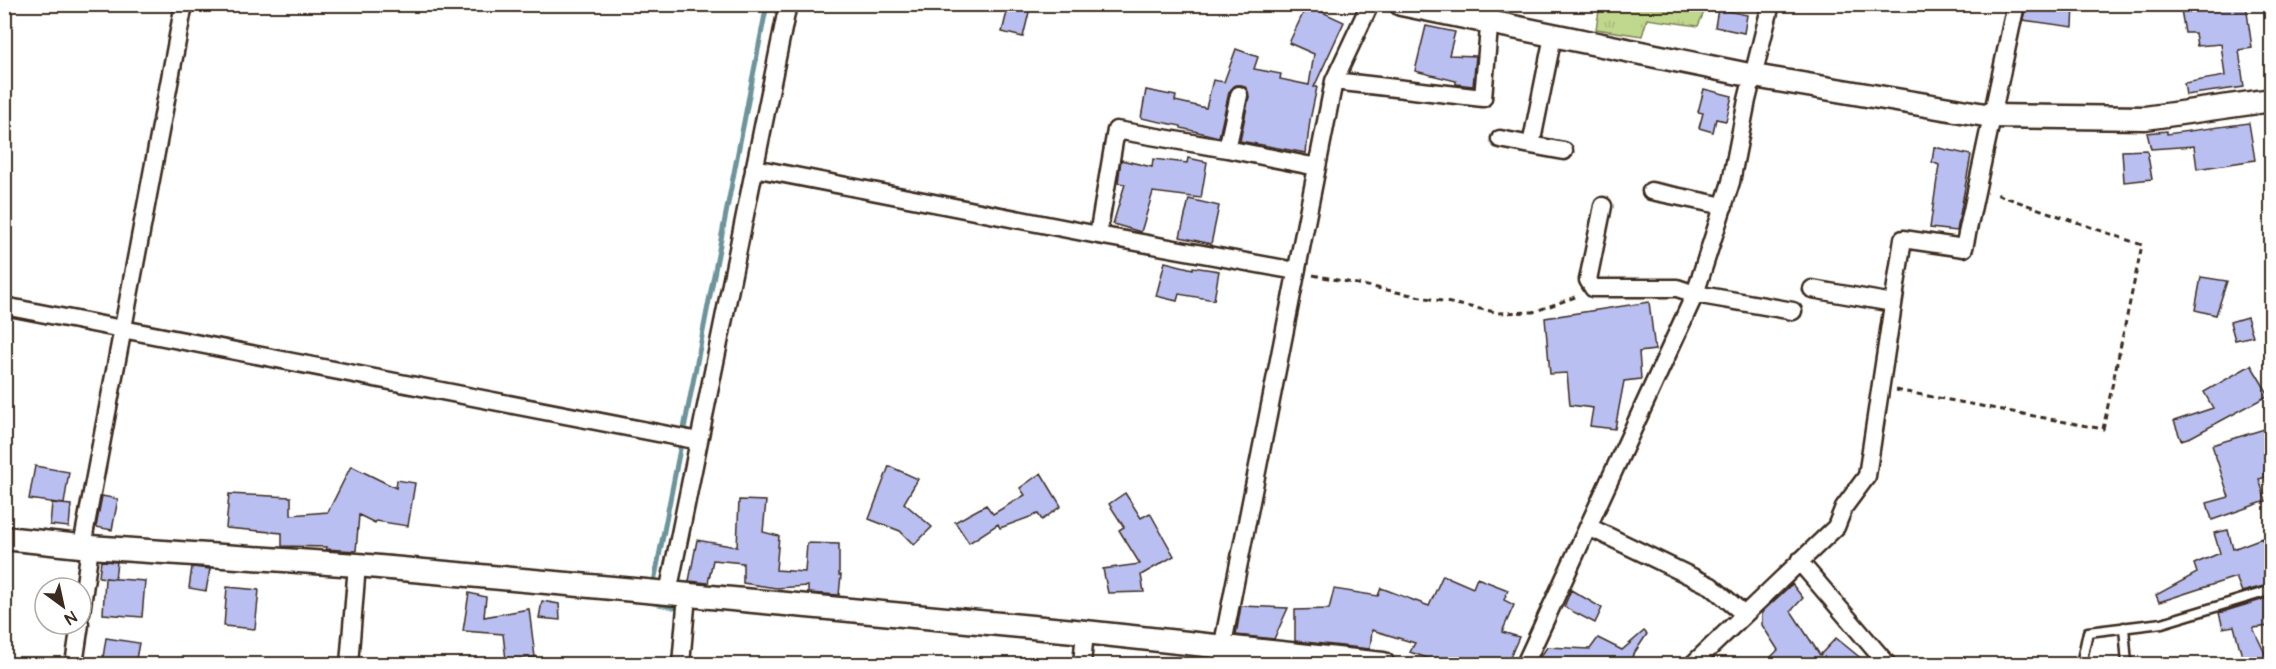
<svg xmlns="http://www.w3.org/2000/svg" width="2276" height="669" viewBox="0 0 2276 669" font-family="'Architects Daughter',sans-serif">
<defs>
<pattern id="grass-tufts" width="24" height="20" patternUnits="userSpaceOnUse" patternTransform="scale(1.5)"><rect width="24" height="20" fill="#c0d78e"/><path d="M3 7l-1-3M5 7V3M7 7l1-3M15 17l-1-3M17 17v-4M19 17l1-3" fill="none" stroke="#a6b97a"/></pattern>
</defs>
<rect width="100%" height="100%" fill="#fff"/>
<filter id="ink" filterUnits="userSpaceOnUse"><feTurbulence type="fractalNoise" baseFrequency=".0167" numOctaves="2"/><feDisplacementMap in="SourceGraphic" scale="12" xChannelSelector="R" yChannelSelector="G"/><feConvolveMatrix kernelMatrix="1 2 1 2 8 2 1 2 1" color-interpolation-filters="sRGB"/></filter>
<g filter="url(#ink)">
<path fill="url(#grass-tufts)" stroke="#7e8056" stroke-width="1.5" d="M 1600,5 L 1600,4 L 1707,5 L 1698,26 L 1647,19 L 1642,36 L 1596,29 Z"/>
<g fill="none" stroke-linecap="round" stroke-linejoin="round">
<path stroke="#6d949a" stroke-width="5" d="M 653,587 L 767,4
M 651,600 L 650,602 L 682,609"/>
</g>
<path fill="#b9bff0" stroke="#3b2a1e" stroke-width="1.5" d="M 1009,4 L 1031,4 L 1023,37 L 1002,32 Z
M 2026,4 L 2041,4 L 2056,9 L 2057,4 L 2074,4 L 2073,27 L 2023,20 Z
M 2180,4 L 2211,4 L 2210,9 L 2246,5 L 2252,48 L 2239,50 L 2244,87 L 2186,95 L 2184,83 L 2225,76 L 2221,44 L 2197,46 L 2195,33 L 2185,33 Z
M 1307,5 L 1344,22 L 1314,87 L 1317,87 L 1310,120 L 1306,153 L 1240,141 L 1249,97 L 1246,88 L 1242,85 L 1235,85 L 1229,92 L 1219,137 L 1181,128 L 1181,126 L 1141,118 L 1146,90 L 1176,96 L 1175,101 L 1206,108 L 1213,80 L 1224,82 L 1236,49 L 1258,57 L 1254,69 L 1281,74 L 1280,79 L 1309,85 L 1314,54 L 1289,43 Z
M 1718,9 L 1747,15 L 1744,33 L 1715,27 Z
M 1426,26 L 1455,32 L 1449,55 L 1476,56 L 1473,86 L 1456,84 L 1456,81 L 1415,71 Z
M 1704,89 L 1732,96 L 1726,121 L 1716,119 L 1713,132 L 1699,128 L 1703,113 L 1698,112 Z
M 2249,123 L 2255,160 L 2197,169 L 2194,146 L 2151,149 L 2147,133 L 2167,131 L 2167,134 Z
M 1934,147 L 1971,155 L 1957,231 L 1930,228 L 1939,165 L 1932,162 Z
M 2147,150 L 2152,179 L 2124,182 L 2122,151 Z
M 1188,158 L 1207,162 L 1201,198 L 1153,192 L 1141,232 L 1113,224 L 1125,184 L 1118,183 L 1121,160 L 1152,167 L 1153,159 L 1187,163 Z
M 1189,199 L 1219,206 L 1211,244 L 1180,237 Z
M 1165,262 L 1193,269 L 1193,267 L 1219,271 L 1214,300 L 1179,294 L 1177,301 L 1156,296 Z
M 2201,277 L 2227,281 L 2216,315 L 2195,310 Z
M 1649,302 L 1655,350 L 1639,352 L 1641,379 L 1624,381 L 1615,429 L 1590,426 L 1593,408 L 1570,405 L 1567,373 L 1550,374 L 1545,318 Z
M 2247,317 L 2253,336 L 2235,340 L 2230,322 Z
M 2251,365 L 2269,395 L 2191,437 L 2181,440 L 2174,421 L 2213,408 L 2204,392 Z
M 2271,427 L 2271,469 L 2264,472 L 2266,477 L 2259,479 L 2266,501 L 2212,520 L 2207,503 L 2229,497 L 2212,445 Z
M 35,466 L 69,472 L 64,504 L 29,499 Z
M 351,466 L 396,488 L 397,480 L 415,483 L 408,526 L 376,521 L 375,523 L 359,515 L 356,551 L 326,549 L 327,547 L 282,546 L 282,533 L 226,528 L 229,494 L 291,497 L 291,515 L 328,512 Z
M 889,466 L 918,479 L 904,503 L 932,527 L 914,545 L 900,531 L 869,519 Z
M 1041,473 L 1061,506 L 1042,520 L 1038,514 L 1000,528 L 998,524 L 969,543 L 955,522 L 986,505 L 993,514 L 1025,495 L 1020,488 Z
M 1125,493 L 1141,518 L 1150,513 L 1174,556 L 1141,575 L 1144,592 L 1108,593 L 1103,569 L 1140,564 L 1119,530 L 1124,527 L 1109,504 Z
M 102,496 L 118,499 L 112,530 L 96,527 Z
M 739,500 L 766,501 L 763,532 L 779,536 L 776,570 L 805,572 L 807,543 L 839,544 L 839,575 L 841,575 L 839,595 L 808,593 L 808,586 L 776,588 L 743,583 L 743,563 L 713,560 L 708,583 L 689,581 L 697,540 L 737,547 Z
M 52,503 L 71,505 L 69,527 L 50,525 Z
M 2228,530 L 2233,549 L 2262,538 L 2271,561 L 2271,584 L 2242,592 L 2236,577 L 2159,602 L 2156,595 L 2197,573 L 2194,564 L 2220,553 L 2214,533 Z
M 101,561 L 117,562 L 115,579 L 99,577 Z
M 192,567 L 210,569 L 206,591 L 189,588 Z
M 1443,575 L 1473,588 L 1477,578 L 1508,590 L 1504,600 L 1514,605 L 1502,632 L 1519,637 L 1507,664 L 1434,658 L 1433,660 L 1410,652 L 1415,643 L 1372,630 L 1370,649 L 1295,641 L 1295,610 L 1329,609 L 1334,589 L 1378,596 L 1381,588 L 1429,606 Z
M 105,578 L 145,581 L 142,617 L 103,614 Z
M 1792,584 L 1803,598 L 1791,611 L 1820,655 L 1836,638 L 1868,664 L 1764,664 L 1778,650 L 1762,625 L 1762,612 Z
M 227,587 L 259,590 L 255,629 L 224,626 Z
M 1571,590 L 1602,608 L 1595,623 L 1564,607 Z
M 469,593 L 486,597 L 484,617 L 529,609 L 535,657 L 506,660 L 503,634 L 463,631 Z
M 2271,597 L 2271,626 L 2253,628 L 2270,664 L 2244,664 L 2234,626 L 2223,628 L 2219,613 Z
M 542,601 L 559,604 L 560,620 L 539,618 Z
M 1241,606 L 1288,608 L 1274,639 L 1236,635 Z
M 1644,631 L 1647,634 L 1627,664 L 1536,664 L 1547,647 L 1590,649 L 1598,638 L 1622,650 Z
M 106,638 L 139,643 L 135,664 L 102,664 Z"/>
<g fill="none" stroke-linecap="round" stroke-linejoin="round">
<defs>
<path id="lane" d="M 2124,627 L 2127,664
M 2081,664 L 2088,632 L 2162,623 L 2272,590"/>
<path id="street" d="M 1553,36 L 1531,145 L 1564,151
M 1334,81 L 1370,4
M 1500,139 L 1531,145
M 1227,149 L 1239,95
M 754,168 L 1098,235
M 1651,191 L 1724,206
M 1603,206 L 1588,280 L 1593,288 L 1677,288 L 1695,294 L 1793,311
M 1296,271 L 1098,235 L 1116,130 L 1227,149 L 1317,167
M 1812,289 L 1893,303
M 4,306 L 699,441
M 1589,527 L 1711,586 L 1744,614
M 1799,561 L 1887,664
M 668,593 L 788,4
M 81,613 L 90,547 L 84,535 L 184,4
M 74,664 L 80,624
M 349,664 L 357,565
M 681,664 L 687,595
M 1082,664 L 1085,632
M 1219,664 L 1334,81 L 1483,98 L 1491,4
M 1525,664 L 1695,294 L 1731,182 L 1747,100 L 1771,4
M 1693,664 L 1836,527 L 1844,507 L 1867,476 L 1903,239 L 1964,248 L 2016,4"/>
<path id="secondary" d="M 1401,4 L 1754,76 L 1991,116 L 2145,118 L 2272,100
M 4,538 L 90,547 L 357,565 L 668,593 L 1085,632 L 1383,664"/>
</defs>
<use href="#lane" stroke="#3b2a1e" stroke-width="13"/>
<use href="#street" stroke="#3b2a1e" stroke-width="21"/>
<use href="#secondary" stroke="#3b2a1e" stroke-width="27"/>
<path stroke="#3b2a1e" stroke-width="3" stroke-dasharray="6 4.5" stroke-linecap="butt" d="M 1313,275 L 1500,313 L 1533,312 L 1578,296
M 1896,390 L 2103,429 L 2142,245 L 1993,193"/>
<use href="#lane" stroke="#fff" stroke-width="8"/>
<use href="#street" stroke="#fff" stroke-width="16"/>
<use href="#secondary" stroke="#fff" stroke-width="22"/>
</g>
</g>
<rect width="2276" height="669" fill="none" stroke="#fff" stroke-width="24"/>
<rect x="12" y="12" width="2252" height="645" fill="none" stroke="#3b2a1e" stroke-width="2" filter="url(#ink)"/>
<g transform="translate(63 606) rotate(147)"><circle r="28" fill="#ffffff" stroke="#b1aaa5" stroke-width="1.5"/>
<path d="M0-4.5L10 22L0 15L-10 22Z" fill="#3b2a1e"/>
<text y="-9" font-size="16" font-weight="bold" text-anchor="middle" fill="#3b2a1e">N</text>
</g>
</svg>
